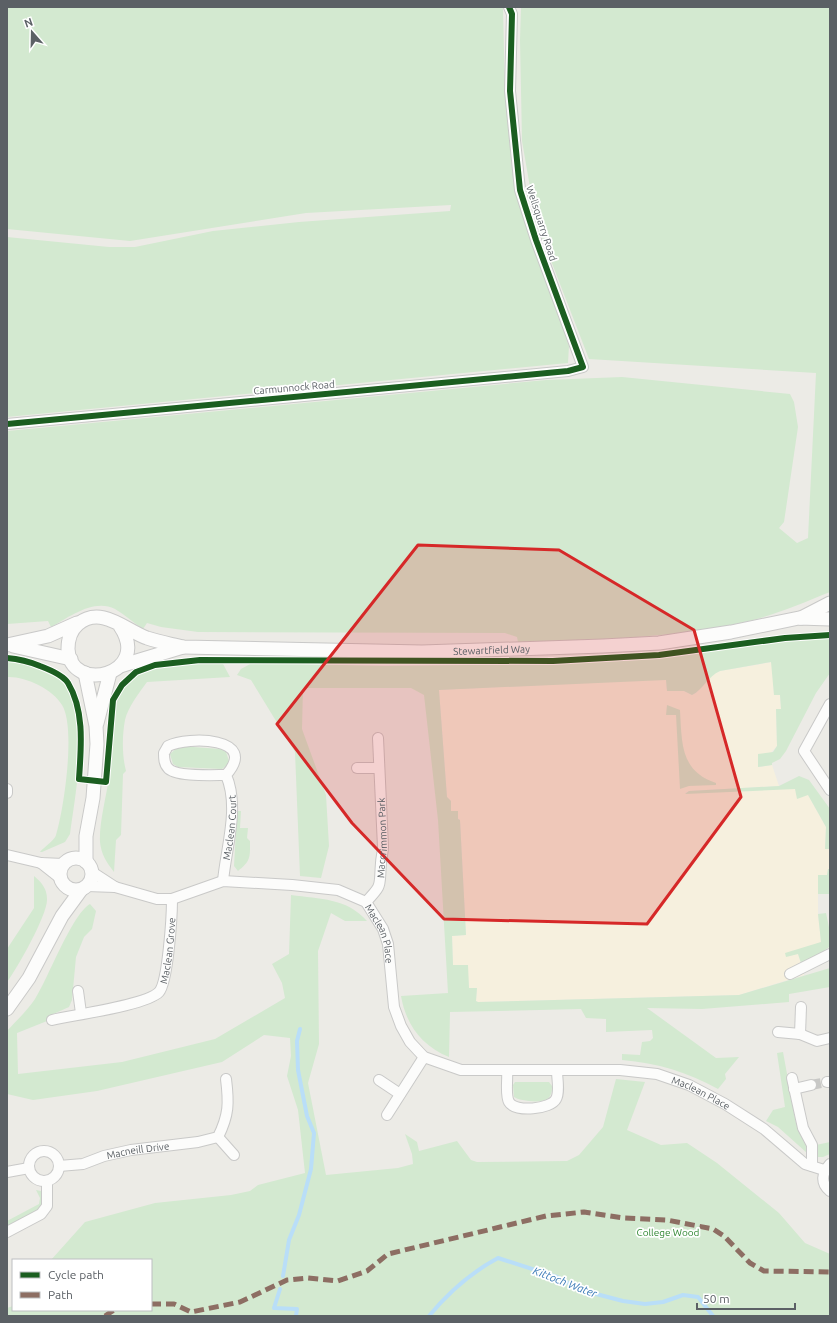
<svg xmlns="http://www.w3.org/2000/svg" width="837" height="1323" viewBox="0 0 837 1323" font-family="Ubuntu,sans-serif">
<rect width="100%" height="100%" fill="#ecebe6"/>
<path fill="#f6f0de" d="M 772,662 L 774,695 L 780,695 L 781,709 L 776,709 L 777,746 L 758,767 L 772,765 L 779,786 L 689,791 L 685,793 L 782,788 L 795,789 L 808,795 L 826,827 L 825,849 L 830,849 L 830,869 L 828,869 L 827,875 L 818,875 L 818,914 L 821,942 L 787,957 L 798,953 L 804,975 L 739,995 L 478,1002 L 476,1001 L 477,988 L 469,988 L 467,965 L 453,965 L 452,936 L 466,935 L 460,820 L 451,812 L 451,801 L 447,797 L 439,690 L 666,679 L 667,691 L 684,691 L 692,695 L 696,693 L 713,674 L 720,671 Z"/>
<path fill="#d3e9d0" d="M 7,7 L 503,7 L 505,94 L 512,168 L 517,199 L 569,346 L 568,363 L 7,417 L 7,237 L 109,247 L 135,247 L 213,231 L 299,222 L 450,211 L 451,205 L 306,213 L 130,241 L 7,229 Z
M 521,7 L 830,7 L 830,592 C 805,602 780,613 753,620 C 677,639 596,639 518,642 L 517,637 L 505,633 L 198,632 L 161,627 L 147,623 L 143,629 C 134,623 125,615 115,609 C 94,598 69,617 51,627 L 48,621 L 7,624 L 7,431 L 546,380 L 622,377 L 790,394 L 794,402 L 798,427 L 784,522 L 779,528 L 797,543 L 808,538 L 816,373 L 589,359 L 536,222 L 522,141 L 520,40 Z
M 830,637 L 830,673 L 816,693 L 786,751 L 780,759 L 772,763 L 772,765 L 758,767 L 758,754 L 773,752 L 777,746 L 776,709 L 781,709 L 780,695 L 774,695 L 771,662 L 720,671 C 708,676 703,690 692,695 L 684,691 L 667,691 L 666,680 L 439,690 L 447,797 L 451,801 L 451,811 L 458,811 L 458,819 L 460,820 L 466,935 L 452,936 L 453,965 L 468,965 L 469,988 L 477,988 L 476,1001 L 478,1002 L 739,995 L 830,968 L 830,987 L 789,994 L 789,1002 L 702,1009 L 647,1008 L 716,1058 L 739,1057 L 725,1074 L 726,1079 L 718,1089 C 687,1072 658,1063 622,1060 L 622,1054 L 640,1055 L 642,1042 L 650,1041 L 653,1038 L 652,1030 L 606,1032 L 606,1019 L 586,1018 L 581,1009 L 450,1012 L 449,1057 C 422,1046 406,1025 401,996 L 448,993 L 438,820 L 424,695 L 411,688 L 303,688 L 302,729 L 326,795 L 329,846 L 321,878 L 300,876 L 295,752 L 251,680 L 237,675 L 241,669 L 252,663 L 386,666 L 549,664 L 656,659 L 760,643 Z
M 7,661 C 16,661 25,664 34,667 C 44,671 57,675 65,685 C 91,717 75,795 70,834 L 65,842 L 42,852 L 40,852 C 44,847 55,840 56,835 C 64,809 76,727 62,705 C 53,689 25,676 7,677 Z
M 222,662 L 230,677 L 147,682 C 139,693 128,707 125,720 C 122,736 122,756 126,771 L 123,774 L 121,835 L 116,840 L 114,872 C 107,863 101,854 100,842 C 99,824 106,797 109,778 C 112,751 104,706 126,684 C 151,660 189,664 222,662 Z
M 667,705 L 680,710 C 682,743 680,771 716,783 L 716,785 L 689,786 L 680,789 L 676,715 L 666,715 Z
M 179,746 L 221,749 L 226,752 L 229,761 L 227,765 L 222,769 L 178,767 L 173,764 L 170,754 Z
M 799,776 L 809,780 L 830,809 L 830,849 L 825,849 L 826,827 L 808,795 L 797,799 L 795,789 L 685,794 L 689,791 L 779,786 Z
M 237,811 L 241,811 L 240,828 L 248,828 L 247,838 L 250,841 C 250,857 251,861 238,871 L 234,866 Z
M 828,869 L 830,869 L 830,894 L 818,894 L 818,875 L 827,875 Z
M 34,876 C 41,882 47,888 47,899 C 48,914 17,969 7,982 L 7,949 L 34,908 Z
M 291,895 C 320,899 347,898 367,921 L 345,921 L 331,913 L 318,951 L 319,1044 L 308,1083 L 326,1175 L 398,1168 L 413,1164 L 412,1154 L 405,1134 L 417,1142 L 419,1151 L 457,1141 L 471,1160 L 477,1162 L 567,1161 L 579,1155 L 603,1127 L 616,1079 L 645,1082 L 627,1130 L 661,1145 L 687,1143 L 717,1163 L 779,1213 L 805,1243 L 830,1254 L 830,1316 L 7,1316 L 7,1308 L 13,1306 L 13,1310 L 151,1310 L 151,1260 L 51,1260 L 85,1222 L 155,1203 L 231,1195 L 250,1191 L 258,1185 L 305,1173 L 298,1110 L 287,1076 L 291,1056 L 290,1038 L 264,1035 L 222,1062 L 97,1091 L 33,1100 L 7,1094 L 7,1031 C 16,1021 27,1011 35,999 C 48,979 72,914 90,904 L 96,911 L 92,929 L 84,937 L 76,957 L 72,1000 L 69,1007 L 51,1015 L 47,1021 L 17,1033 L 18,1074 L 122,1062 L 215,1039 L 285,998 L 282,983 L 272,964 L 289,954 Z
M 826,913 L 830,932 L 829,947 L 821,953 L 801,963 L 798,954 L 786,957 L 785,953 L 821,942 L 818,914 Z
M 783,1052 L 796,1123 L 809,1148 L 807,1153 L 778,1127 L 766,1121 L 773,1110 L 785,1107 L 777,1053 Z
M 515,1082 L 549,1082 L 552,1086 C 552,1089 552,1093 550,1096 C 546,1105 520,1101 514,1097 L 513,1085 Z
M 830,1142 L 830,1154 L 823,1157 L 815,1157 L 816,1145 Z
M 36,1190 L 41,1191 L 43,1193 L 43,1206 L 37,1212 L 7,1226 L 7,1221 L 39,1204 L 40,1198 Z"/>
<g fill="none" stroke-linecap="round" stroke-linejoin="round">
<path stroke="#b9def8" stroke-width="4" d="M 283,1276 L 289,1240 L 299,1215 L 311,1169 L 314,1133 L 307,1116 L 298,1070 L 297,1041 L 300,1029
M 280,1289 L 274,1308 L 297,1309 L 296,1316
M 429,1316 C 448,1293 472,1272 498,1258 L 557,1277 L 581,1290 L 623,1301 L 645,1304 L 663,1302 L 683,1295 L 698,1297 L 713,1316"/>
<path stroke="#c8c8c6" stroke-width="10" stroke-dasharray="10 5" stroke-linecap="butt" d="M 811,1085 L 827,1082"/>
<defs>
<g id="minor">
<path d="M 7,424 L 568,371 L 583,367 L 536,240 L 520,190 L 510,91 L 512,14 L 509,7"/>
<path d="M 830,704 L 804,751 L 830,790"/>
<path d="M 357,768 L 378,768"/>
<path d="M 7,789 L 7,793"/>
<path d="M 7,855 L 41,863 L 63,864"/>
<path d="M 41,863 L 60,878"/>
<path d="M 92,872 L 115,887"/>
<path id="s1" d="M 223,881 C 226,848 240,807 226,775 C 213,775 175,777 168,768 C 164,764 164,758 164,753 L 168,746 C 188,736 260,737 226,775"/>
<path id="s2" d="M 87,886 L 115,887 L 157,899 L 172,899 L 223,881 L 292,885 L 338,890 L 366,902 L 383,929 L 388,944 L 394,1007 L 401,1026 L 410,1042 L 424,1057 L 461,1070 L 620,1070 L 657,1074 L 689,1085 L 725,1104 L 764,1129 L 805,1164 L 824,1170"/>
<path id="s3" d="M 366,902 C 383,884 379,887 381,863 C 381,858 383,853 383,847 L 378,738"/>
<path d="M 790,974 L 830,954"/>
<path d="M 78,991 L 81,1013"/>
<path id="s4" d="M 52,1020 C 73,1015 147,1005 159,992 C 168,982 172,916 172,899"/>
<path d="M 778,1032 L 800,1034 L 817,1041 L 830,1038"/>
<path d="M 800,1034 L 801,1007"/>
<path d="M 507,1071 C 508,1080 505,1095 509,1102 C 515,1113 551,1109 556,1099 C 560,1092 557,1079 557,1071"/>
<path d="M 792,1078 L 803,1128 L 812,1145 L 812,1166"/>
<path d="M 379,1080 L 400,1094"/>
<path d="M 827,1082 L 830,1082"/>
<path d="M 794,1089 L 811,1085"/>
<path d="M 387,1115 L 424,1057"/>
<path d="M 218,1137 L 234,1155"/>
<circle cx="44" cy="1166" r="15"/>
<path d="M 830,1164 C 822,1173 820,1183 830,1191"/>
<path id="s5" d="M 59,1166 L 83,1164 L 104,1156 L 131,1150 L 198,1142 L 218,1137 C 229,1115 229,1103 226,1079"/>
<path d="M 7,1172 L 29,1168"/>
<path d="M 7,1232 L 41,1214 L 47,1206 L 47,1181"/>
</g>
<g id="tertiary">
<path d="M 801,618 L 830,603"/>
<path id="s6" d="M 120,626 C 153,675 70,695 68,649 C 68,639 71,630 78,624 C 101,605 125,630 147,638 C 159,642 171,644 183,647 L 422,652 L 603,646 L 659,643 L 731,632 L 799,618 L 830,619"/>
<path d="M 7,645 L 48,636 L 77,623"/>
<path d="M 13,646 L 71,659"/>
<path d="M 120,666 L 183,647"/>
<path d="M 85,673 L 96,726 L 97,744 L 93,798 L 86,836 L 86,862"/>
<path d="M 97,723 L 110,673"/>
<circle cx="76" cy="874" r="16"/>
<path d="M 7,1009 L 29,978 L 62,916 L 81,890"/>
</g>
</defs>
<use href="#minor" stroke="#c9c9c8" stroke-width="12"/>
<use href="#tertiary" stroke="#c9c9c8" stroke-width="15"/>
<use href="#minor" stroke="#fcfcfb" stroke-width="10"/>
<use href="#tertiary" stroke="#fcfcfb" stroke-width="13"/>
<path stroke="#8d6e63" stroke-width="5" stroke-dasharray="10 5" stroke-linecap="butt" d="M 151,1304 L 174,1304 L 191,1312 L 240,1302 L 287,1280 L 308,1278 L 338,1281 L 367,1271 L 388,1254 L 546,1216 L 584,1212 L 624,1218 L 667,1220 L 713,1229 L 724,1236 L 750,1263 L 764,1271 L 830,1272
M 105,1316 L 114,1310"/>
<defs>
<path id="cycleway" d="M 7,424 L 568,371 L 583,367 L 536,240 L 520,190 L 510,91 L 512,14 L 509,7
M 7,658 C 19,659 28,661 40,666 C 48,669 63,675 68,683 C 85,711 81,748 79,779 L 106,782 L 113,700 L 122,685 L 136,672 L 155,665 L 200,660 L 553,661 L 659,655 L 785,638 L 830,635"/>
</defs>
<use href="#cycleway" stroke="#fff" stroke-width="8"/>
<use href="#cycleway" stroke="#1b5e20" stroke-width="6"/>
</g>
<path fill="#d62828" fill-opacity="0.2" stroke="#d62828" stroke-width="3" stroke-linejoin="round" d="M 418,545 L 559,550 L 694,630 L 741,797 L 647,924 L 444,919 L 352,823 L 277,724 Z"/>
<g text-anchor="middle" stroke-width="3.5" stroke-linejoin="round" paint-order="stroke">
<g font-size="10" fill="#5b6065" stroke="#fff">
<text transform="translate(542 223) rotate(72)" y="4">Wellsquarry Road</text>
<text transform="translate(294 387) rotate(-5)" y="4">Carmunnock Road</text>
<text dy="4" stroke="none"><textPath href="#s6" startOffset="561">Stewartfield Way</textPath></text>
<text dy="4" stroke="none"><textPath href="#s1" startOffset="54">Maclean Court</textPath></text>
<text dy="4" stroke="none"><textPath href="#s3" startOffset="69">Maccrimmon Park</textPath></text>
<text dy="4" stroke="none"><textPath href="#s2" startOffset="322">Maclean Place</textPath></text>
<text dy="4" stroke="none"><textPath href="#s4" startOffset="154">Maclean Grove</textPath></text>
<text dy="4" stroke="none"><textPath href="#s2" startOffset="740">Maclean Place</textPath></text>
<text dy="4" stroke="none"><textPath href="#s5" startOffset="81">Macneill Drive</textPath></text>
</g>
<g font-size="10" fill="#308732" stroke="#fff">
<text x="668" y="1236">College Wood</text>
</g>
<g font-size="11" font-style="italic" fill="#3a7ab7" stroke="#fff">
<text transform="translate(565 1282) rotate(21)" y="4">Kittoch Water</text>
</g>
</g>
<rect width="837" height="1323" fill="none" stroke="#5b6065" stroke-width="16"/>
<rect x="12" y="1259" width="140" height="52" fill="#ffffff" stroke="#bdbfc1"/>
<rect x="20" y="1272" width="20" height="6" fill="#1b5e20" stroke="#bdbfc1"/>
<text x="48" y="1279" font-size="12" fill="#5b6065">Cycle path</text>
<rect x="20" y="1292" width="20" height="6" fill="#8d6e63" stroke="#bdbfc1"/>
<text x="48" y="1299" font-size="12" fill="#5b6065">Path</text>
<g transform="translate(32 32) rotate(340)" stroke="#ffffff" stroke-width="3" paint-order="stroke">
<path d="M0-3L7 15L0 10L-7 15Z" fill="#5b6065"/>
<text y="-6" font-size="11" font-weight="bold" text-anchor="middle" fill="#5b6065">N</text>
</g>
<path d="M697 1303v6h98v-6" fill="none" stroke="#5b6065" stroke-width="2"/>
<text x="703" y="1303" font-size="12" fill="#5b6065" stroke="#ffffff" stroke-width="3" paint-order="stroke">50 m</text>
</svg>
